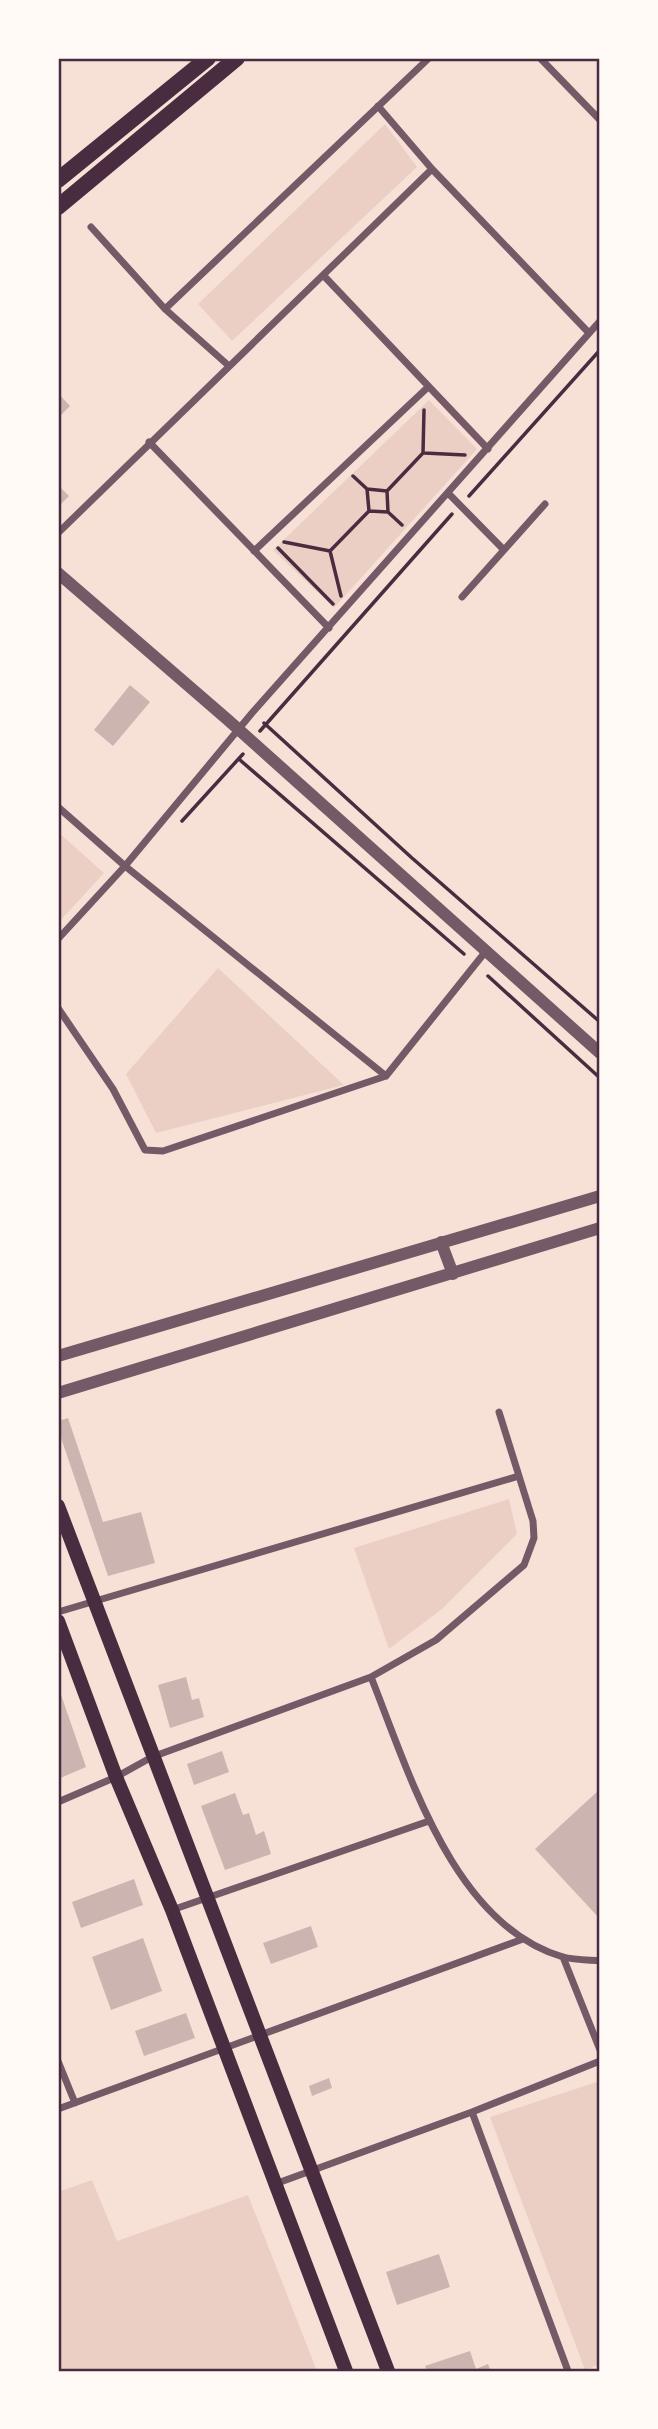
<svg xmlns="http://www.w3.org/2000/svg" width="658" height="2429" viewBox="0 0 658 2429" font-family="Helvetica,sans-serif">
<rect width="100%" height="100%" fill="#f7e1d7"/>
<path fill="#ebcfc5" d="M 385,124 L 417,167 L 232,341 L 198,304 Z
M 429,400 L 477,449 L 334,608 L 273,550 Z
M 58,832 L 104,873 L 58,923 Z
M 218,968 L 344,1085 L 156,1133 L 126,1074 Z
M 509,1499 L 517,1534 L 442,1609 L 389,1649 L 354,1548 Z
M 600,2081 L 600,2364 L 585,2370 L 490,2117 Z
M 92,2180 L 117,2241 L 248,2195 L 317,2371 L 58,2371 L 58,2192 Z"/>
<path fill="#ccb4b1" d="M 58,393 L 70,406 L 58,418 Z
M 58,485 L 69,496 L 58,507 Z
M 130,685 L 150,702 L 113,746 L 94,730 Z
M 68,1418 L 103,1522 L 141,1512 L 155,1563 L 108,1576 L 58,1429 L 58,1421 Z
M 186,1677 L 192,1700 L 199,1698 L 204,1717 L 170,1728 L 158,1685 Z
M 58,1686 L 86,1767 L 58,1779 Z
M 222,1751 L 229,1772 L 194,1785 L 187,1764 Z
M 600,1789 L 600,1919 L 535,1849 Z
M 235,1793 L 243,1815 L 249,1813 L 256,1835 L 264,1831 L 271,1854 L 225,1870 L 201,1806 Z
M 134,1879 L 143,1905 L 81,1928 L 72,1902 Z
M 311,1926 L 318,1947 L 271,1964 L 263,1943 Z
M 143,1938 L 162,1991 L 111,2010 L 92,1957 Z
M 186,2013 L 195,2038 L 144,2056 L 135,2031 Z
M 329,2078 L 332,2088 L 312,2096 L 309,2086 Z
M 439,2254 L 450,2287 L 397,2305 L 386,2272 Z
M 470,2351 L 476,2369 L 488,2364 L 491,2371 L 427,2371 L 425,2366 Z"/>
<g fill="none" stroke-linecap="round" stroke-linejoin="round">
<path stroke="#4a2c40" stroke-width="3.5" d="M 424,453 L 465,455
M 353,476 L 367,489
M 387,491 L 367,489 L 369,511 L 388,512 L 387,491 L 423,453 L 424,410
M 469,496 L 600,350
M 388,512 L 402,525
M 284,542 L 330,551
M 278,548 L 333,604
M 341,596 L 330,551 L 369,511
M 264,723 L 412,858 L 600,1022
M 260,731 L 452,514
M 240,760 L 464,954
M 182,821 L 243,754
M 488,976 L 600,1078"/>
<path stroke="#755966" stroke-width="7" d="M 540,58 L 600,120
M 378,106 L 432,169 L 589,333
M 91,227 L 165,309 L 229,366
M 324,276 L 488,449
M 165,309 L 429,58
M 149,442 L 329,628
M 449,494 L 504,550
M 58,533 L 432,169
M 254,551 L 427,388
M 462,597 L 545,504
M 58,807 L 125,866 L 386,1076
M 58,939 L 125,866 L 252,713 L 600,321
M 58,1008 L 113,1089 L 145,1150 L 163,1151 L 386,1076 L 486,951
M 58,1612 L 519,1476
M 371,1677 C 409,1772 453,1925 563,1957 C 574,1960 588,1960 600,1961
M 58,1802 L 116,1777 L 152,1757 L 371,1677 L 436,1640 L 524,1565 L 534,1538 L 533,1521 L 499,1412
M 172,1910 L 429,1821
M 563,1957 L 600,2050
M 58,2061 L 75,2103
M 58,2109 L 523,1939
M 472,2112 L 568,2371
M 275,2184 L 472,2112 L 600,2061"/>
<path stroke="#755966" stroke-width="12" d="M 58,573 L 228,720 L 600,1053
M 441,1242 L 453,1274
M 58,1356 L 600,1196
M 58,1393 L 600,1228"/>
<path stroke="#4a2c40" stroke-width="14" d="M 58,1506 L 388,2371
M 58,1621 L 116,1777 L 172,1910 L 346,2371"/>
<path stroke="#4a2c40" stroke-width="16" d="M 58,180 L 208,58
M 58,207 L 237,58"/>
</g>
<rect width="658" height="2429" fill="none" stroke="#fffaf5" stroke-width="119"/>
<rect x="60" y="60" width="538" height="2310" fill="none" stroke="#4a2c40" stroke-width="2.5"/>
</svg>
